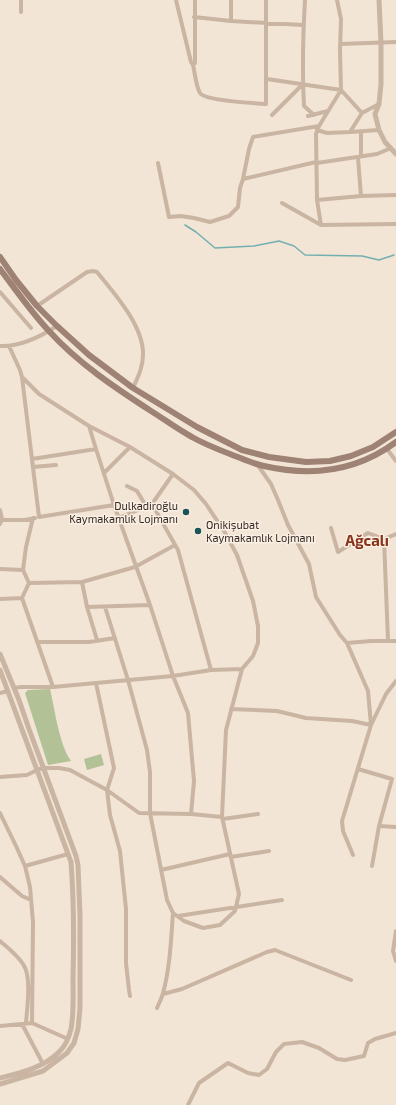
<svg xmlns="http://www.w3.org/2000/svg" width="396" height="1105" viewBox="0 0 396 1105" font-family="'Exo 2',sans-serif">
<rect width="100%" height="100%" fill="#f2e5d6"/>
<path fill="#b3c196" d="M 50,689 C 55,710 59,744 71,761 L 48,765 L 25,693 L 28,690 Z
M 101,754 L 104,765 L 87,770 L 84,759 Z"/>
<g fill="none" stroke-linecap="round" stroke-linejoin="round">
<path stroke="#74afb0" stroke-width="1.5" d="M 185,225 L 196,232 L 215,248 L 254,246 L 279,241 L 294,246 L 305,255 L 362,256 L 379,260 L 394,255"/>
<path stroke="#cab4a2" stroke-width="4" d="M 176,0 L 191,62 L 193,65 L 195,63 L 195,0
M 305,0 C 303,35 302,71 304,106 L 314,115
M 21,12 L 21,0
M 194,17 L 231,21 L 303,25
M 231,21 L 231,0
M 340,44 L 396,42
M 193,65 C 195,73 196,87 200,93 C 205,101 255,103 266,104 L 266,0
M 267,79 L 341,90 L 362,113 L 379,104
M 272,115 L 303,84
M 308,116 L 328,111
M 317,130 L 327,133 L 350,132 L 362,113
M 350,132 L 379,130
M 361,132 L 361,156 L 358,158 L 361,196
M 158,163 L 169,217 L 181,216 L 194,218 L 210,222 L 229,216 L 238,207 L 240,188 L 243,179 L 249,149 L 253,137 L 319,126
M 317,163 L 377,154 L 391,148
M 243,179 L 316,162
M 317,200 L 361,196 L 396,195
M 282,203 L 321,225 L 396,224
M 321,225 L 317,200 L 316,134 L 319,126 L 341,90 L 340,50 L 341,19 L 337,0
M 0,292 L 31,328
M 37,306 L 87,272 L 93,271 L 97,272 C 114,293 144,326 143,355 C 143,367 138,377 133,388
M 0,346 C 20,347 40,337 57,326
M 9,346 L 20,370 L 22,377 L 39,517 L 114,505 L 150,605 L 173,676 L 188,713 L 194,781 L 191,814
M 23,378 L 39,394 L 89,426 L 130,447 L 173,474 L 194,490 L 206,504 L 224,531 L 237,555 L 253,601 L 258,626 L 258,643 L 253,656 L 242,669
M 89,426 L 96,449
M 387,449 L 396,461
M 32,459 L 96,449 L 114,505
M 33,467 L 56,465
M 104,473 L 130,447
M 127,486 L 137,491 L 146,506
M 152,504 L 173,474
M 0,510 L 2,519 L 0,524
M 0,520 L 25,520 L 35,518
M 331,528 L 338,552 L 368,533 L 384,539 L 396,534
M 384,539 L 388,641
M 0,569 L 23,570 L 29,583
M 23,570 L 26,547 L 33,518
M 82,582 L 135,567 L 175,545
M 22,598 L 53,687 L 96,683 L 114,768 L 107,790 L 139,813 L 191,814 L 222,817
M 0,599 L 22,598 L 29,583 L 82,582 L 87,607 L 150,605
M 87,607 L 97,640
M 105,607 L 128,680 L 147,750 L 150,772 L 150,813 L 167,900 L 173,913 L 184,921 L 203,928 L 220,925 L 235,911 L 239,894 L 222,817 L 226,730 L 242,669 L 211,670
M 37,642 L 89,642 L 115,638
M 347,643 L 371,641 L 396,641
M 96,683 L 173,676 L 211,670 L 178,550 L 152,504 L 119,518
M 14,688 L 21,687 L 53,687
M 0,693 L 8,691
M 231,709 L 277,711 L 306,718 L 352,721 L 371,725 L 368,691 L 347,643 L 340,635 L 316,597 L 309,564 L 288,525 L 278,500 L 271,484 L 257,464
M 358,769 L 392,779 L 379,826 L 372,866
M 0,777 L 27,775 L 37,770 L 43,768 L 59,768 L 70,770 L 107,790 L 110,815 L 120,851 L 126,909 L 126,963 L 129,990 L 130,996
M 0,813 L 16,846 L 25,866 L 30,887 L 33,922 L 32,1023
M 223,819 L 258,814
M 379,826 L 396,827
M 353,855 L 343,831 L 342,821 L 371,725 L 386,694 L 396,681
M 231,857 L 269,851
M 25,866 L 68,854
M 161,870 L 230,854
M 0,877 L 22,896 L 31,900
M 178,916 L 282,900
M 396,931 L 393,951 L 396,961
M 0,941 C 8,948 17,955 23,964 C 32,976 27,1008 26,1023
M 163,994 L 182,989 L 267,952 L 275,950 L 351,980
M 157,1008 C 159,1003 162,998 163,993 C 170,968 171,940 173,913
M 22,1024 L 43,1064
M 0,1026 L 32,1023 L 68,1039
M 188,1105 L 199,1083 L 228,1063 L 248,1073 L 259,1075 L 267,1069 L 276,1052 L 284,1044 L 302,1042 L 319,1048 L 337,1059 L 345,1060 L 364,1056 L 368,1043 L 375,1039 L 396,1033"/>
<path stroke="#cab4a2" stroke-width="5" d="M 379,0 L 381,43 L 381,84 L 379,104 L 375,114 L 379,130 L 385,142 L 396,154
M 0,654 L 19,700 L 29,729 L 76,856 L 78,865 L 80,916 L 80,1008 L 78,1029 L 74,1043 L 67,1053 L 43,1071 L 0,1084
M 0,670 L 71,862 C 74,901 74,939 73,978 C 73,993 74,1014 71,1029 C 69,1037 66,1045 60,1051 C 45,1067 21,1073 0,1078"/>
<path stroke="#9e8273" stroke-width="6" d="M 0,257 L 16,280 L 37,306 L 57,326 L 89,355 L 133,388 L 197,427 L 242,450 L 269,457 L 306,462 L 330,461 L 351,456 L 373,447 L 396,432
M 0,269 C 16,290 31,312 49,331 C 78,363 114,387 151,411 C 164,419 177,429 192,437 C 204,444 217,449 230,454 C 241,458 253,464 264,466 C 312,477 356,472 396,442"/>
</g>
<g fill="#195458" stroke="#faefe2" stroke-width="1.5">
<circle cx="186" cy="512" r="4"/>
<circle cx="198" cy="531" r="4"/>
</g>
<g text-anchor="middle" stroke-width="3" stroke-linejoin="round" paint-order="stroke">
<g font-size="11" fill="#342a25" stroke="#faefe2" text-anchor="end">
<text x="178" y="510">Dulkadiroğlu<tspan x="178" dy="13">Kaymakamlık Lojmanı</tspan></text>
<text x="206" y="529" text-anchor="start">Onikişubat<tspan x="206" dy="13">Kaymakamlık Lojmanı</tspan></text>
</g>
<g font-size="15" font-weight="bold" fill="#88331a" stroke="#faefe2">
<text x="367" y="546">Ağcalı</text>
</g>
</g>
</svg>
